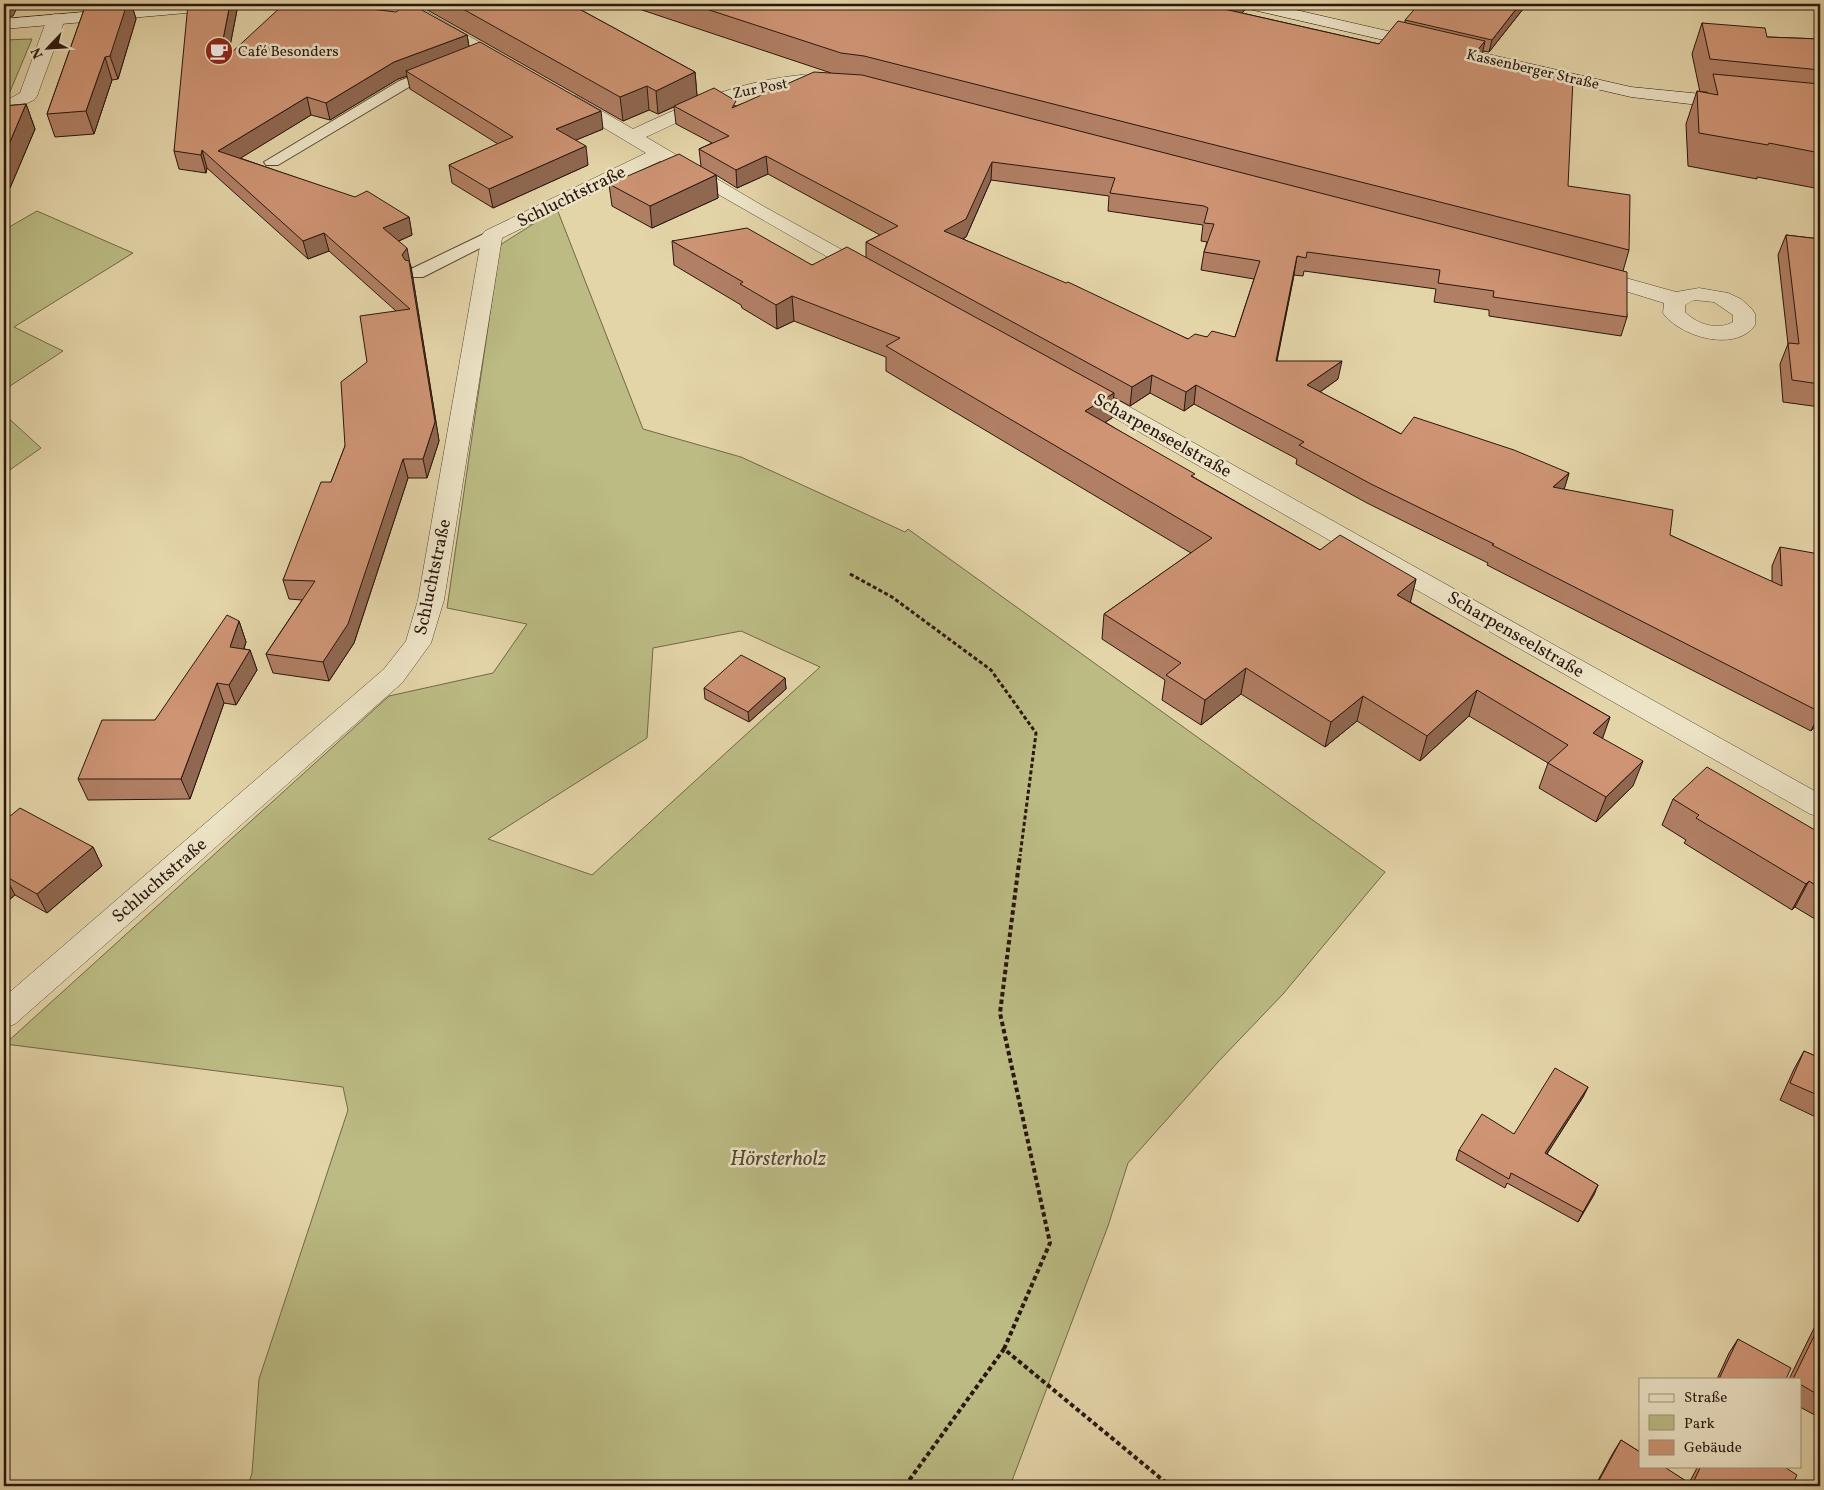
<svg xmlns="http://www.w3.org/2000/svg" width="1824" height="1490" viewBox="0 0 1824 1490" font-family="Vollkorn,serif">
<rect width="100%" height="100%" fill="#e4d5a9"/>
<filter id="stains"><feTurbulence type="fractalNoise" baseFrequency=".004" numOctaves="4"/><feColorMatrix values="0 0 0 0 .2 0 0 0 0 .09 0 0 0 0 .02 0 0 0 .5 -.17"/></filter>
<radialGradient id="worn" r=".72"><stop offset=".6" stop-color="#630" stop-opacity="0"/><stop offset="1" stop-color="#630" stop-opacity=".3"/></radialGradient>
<path fill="#bbbb83" stroke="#726848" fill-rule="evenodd" d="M 32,39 L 9,94 L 4,96 L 4,40 Z
M 557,209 L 643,429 L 741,457 L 905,532 L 908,529 L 1385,872 L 1283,994 L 1218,1062 L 1128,1163 L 1108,1226 L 1010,1486 L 248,1486 L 252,1473 L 259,1379 L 348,1110 L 343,1087 L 5,1044 L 389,696 L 493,673 L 527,624 L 447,608 L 500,245 ZM 741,631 L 820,667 L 592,875 L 488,839 L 647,738 L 653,648 Z
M 37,211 L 133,253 L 14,327 L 63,351 L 4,390 L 4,230 Z
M 4,414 L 41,448 L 4,474 Z"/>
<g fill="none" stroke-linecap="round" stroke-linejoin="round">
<defs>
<path id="lane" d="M 436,67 L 443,71 L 441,74 L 409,87 L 278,165 L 266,165 L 264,162 L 399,81 Z
M 492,230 L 498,231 L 500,235 L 498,239 L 423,277 L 411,277 L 408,273 L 411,269 Z"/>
<path id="street" d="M 393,4 L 414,4 L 510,60 L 513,64 L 510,68 L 498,68 L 396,8 Z
M 56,14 L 62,15 L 65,19 L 37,96 L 34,100 L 4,114 L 4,102 L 20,93 L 47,19 L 50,15 Z
M 801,75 L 835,77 L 838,81 L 835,85 C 816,90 794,86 775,89 C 729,96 687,118 646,137 L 763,206 L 873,267 L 876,271 L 873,275 L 866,277 L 859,275 L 660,161 L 502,238 L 444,600 L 431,643 L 402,683 L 15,1024 L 4,1028 L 4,997 L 384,669 L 406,641 L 418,600 L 482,235 L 485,231 L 646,153 L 564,104 L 561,100 L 564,96 L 576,96 L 633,129 C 688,103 740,81 801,75 Z
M 1590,268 L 1676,292 L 1699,288 L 1728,293 L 1741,299 L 1752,309 L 1755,314 L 1755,325 C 1736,353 1680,337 1663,313 L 1664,303 L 1583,278 L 1580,274 L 1583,270 ZM 1694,300 L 1714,302 L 1733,315 L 1733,322 C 1717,331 1697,324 1685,312 L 1685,305 Z
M 1079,381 L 1087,383 L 1820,794 L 1820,817 L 1810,814 L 1071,393 L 1068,388 L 1071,383 Z"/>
<path id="secondary" d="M 176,4 L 241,4 L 238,8 L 232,9 L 4,29 L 4,19 Z
M 1241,4 L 1270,4 L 1631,87 L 1732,97 L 1739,99 L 1741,103 L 1739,107 L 1732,109 L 1631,97 L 1249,9 L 1243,8 Z"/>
</defs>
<use href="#lane" stroke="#584635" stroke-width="2"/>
<use href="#street" stroke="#584635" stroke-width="1"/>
<use href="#secondary" stroke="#2a160e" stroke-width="1"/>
<path stroke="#2a160e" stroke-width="3" stroke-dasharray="4 2.5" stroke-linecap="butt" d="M 850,574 L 892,597 L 991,670 L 1036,733 L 1020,856"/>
<path stroke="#2a160e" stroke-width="4" stroke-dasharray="4.5 3" stroke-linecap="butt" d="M 1004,1349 L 1050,1243 L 1000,1013 L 1020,855
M 905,1486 L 1004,1349 L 1170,1486"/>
<use href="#lane" fill="#ede4c7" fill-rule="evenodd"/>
<use href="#street" fill="#ede4c7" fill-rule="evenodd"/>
<use href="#secondary" fill="#ede4c7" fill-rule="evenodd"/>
</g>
<path fill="#b17f64" stroke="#2a160e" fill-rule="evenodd" d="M 86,4 L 141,4 L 140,5 L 132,6 L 136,19 L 118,79 L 112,80 L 94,134 L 55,137 L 47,114 Z
M 230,4 L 235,4 L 237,10 L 228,56 L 467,35 L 469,47 L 603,129 L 576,140 L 588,165 L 493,208 L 452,183 L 449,165 L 498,144 L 410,89 L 407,76 L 398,79 L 330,120 L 311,115 L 240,158 L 409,217 L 412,235 L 399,241 L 411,266 L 439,441 L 427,478 L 408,478 L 354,643 L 329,681 L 273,673 L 266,654 L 302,600 L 289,599 L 283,580 L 331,482 L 345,446 L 367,362 L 396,311 L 329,251 L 308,259 L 207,168 L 206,173 L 179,169 L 174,151 Z
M 423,4 L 570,4 L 695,72 L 697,96 L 736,106 L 831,73 L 624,4 L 1246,4 L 1245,10 L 1242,13 L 1379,44 L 1405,22 L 1405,20 L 1527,4 L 1489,52 L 1483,51 L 1481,59 L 1568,186 L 1629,250 L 1623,271 L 1627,317 L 1621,336 L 1489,316 L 1489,310 L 1434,302 L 1436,289 L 1304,271 L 1303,276 L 1294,275 L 1277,361 L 1338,379 L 1320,392 L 1401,434 L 1569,473 L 1564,489 L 1670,535 L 1772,582 L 1772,566 L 1780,547 L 1820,582 L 1820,720 L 1811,731 L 1487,565 L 1488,563 L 1367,503 L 1296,464 L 1297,459 L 1194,404 L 1184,411 L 1150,393 L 1130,406 L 1113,397 L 1112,418 L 1105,422 L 1195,478 L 1320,550 L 1416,579 L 1410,602 L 1610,717 L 1602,738 L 1633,786 L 1596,822 L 1539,788 L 1548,763 L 1469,716 L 1420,761 L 1357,721 L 1325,747 L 1241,694 L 1201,725 L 1162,700 L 1165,680 L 1102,639 L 1104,614 L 1191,553 L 886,371 L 886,357 L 794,321 L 777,329 L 742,308 L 741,305 L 674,265 L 672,241 L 812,265 L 866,258 L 866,242 L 880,235 L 768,174 L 737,188 L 716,175 L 718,198 L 652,228 L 612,206 L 609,184 L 701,166 L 699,149 L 712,143 L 676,124 L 674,107 L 658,114 L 649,110 L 623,121 L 424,8 ZM 991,180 L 1109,196 L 1108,211 L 1203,225 L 1201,241 L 1207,242 L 1204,252 L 1201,270 L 1254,279 L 1235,337 L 1207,337 L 1188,339 L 963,239 L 966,237 Z
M 1702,23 L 1767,37 L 1820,39 L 1820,189 L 1757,177 L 1757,179 L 1688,166 L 1686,124 L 1697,91 L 1707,93 L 1707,92 L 1700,92 L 1692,54 Z
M 26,104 L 35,129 L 10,188 L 4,189 L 4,106 Z
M 1786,235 L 1820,239 L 1820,407 L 1783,402 L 1780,364 L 1788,344 L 1778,255 Z
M 239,621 L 246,642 L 244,649 L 250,650 L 257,670 L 236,705 L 224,703 L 190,799 L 88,800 L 78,779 L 155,720 Z
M 785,678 L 786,689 L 749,722 L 705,699 L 704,688 Z
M 1673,799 L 1820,833 L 1820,922 L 1795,907 L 1792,910 L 1684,843 L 1686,840 L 1662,825 Z
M 4,821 L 93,847 L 102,866 L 47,913 L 15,895 L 4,904 Z
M 1804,1051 L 1820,1058 L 1820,1119 L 1780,1100 L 1794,1069 Z
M 1588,1087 L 1583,1097 L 1547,1154 L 1598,1185 L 1578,1222 L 1507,1183 L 1505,1188 L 1456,1160 L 1459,1150 L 1514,1134 Z
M 1820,1316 L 1820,1418 L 1800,1407 L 1800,1379 L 1789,1379 Z
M 1738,1339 L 1786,1379 L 1717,1379 L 1729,1353 Z
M 1621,1440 L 1689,1483 L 1698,1466 L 1783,1466 L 1792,1486 L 1595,1486 L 1613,1453 Z"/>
<path fill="#906851" stroke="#2a160e" d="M 4,4 L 19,4 L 13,16 L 4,18 Z
M 97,4 L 141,4 L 140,5 L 132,6 L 136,19 L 118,79 L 110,56 Z
M 230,4 L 235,4 L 237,10 L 223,82 L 218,65 Z
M 1230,4 L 1246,4 L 1245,10 L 1221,33 L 1224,9 Z
M 1520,4 L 1527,4 L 1489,52 L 1492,40 Z
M 4,24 L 6,31 L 4,36 Z
M 467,35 L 470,52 L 406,71 L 407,76 L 398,79 L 330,120 L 326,103 L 394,62 Z
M 1485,41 L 1480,64 L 1472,57 Z
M 105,57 L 112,80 L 94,134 L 86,111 Z
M 695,72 L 697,96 L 658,114 L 656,91 Z
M 647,86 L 649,110 L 623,121 L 620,97 Z
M 307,97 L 311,115 L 223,169 L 218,151 Z
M 26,104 L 35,129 L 10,188 L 4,172 L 4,156 Z
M 601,111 L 603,129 L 559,147 L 556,129 Z
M 586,146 L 588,165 L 493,208 L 489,189 Z
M 202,150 L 207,168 L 206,173 L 201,155 Z
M 766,156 L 768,174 L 737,188 L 736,170 Z
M 992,162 L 991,180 L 966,237 L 944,249 L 944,231 Z
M 716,175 L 718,198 L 652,228 L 650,206 Z
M 409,217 L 412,235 L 387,246 L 383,228 Z
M 324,233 L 329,251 L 308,259 L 303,241 Z
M 407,248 L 413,279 L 439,441 L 427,478 L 423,459 L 435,422 L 402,255 Z
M 1297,256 L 1294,275 L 1273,379 L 1276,361 Z
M 792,296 L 794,321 L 777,329 L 776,305 Z
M 1342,361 L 1338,379 L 1303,404 L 1307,385 Z
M 1152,375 L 1150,393 L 1130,406 L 1132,387 Z
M 1196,385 L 1194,404 L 1184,411 L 1186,392 Z
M 1114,393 L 1112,418 L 1083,436 L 1085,411 Z
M 403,459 L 408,478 L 354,643 L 329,681 L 323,662 Z
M 1569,473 L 1563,493 L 1553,487 Z
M 1416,579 L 1410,604 L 1397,595 Z
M 239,621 L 246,642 L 237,667 L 230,647 Z
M 250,650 L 257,670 L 236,705 L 229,685 Z
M 1246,668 L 1241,694 L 1201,725 L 1205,700 Z
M 785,678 L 786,689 L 749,722 L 748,712 Z
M 217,683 L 224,703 L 190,799 L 181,779 Z
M 1477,690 L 1469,716 L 1420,761 L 1427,736 Z
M 1363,696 L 1357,721 L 1325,747 L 1331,722 Z
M 1820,712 L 1820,720 L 1811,731 Z
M 1610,717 L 1601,743 L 1593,733 Z
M 1643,761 L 1633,786 L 1596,822 L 1606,797 Z
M 93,847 L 102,866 L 47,913 L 37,894 Z
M 5,876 L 15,895 L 4,904 L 4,877 Z
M 1809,881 L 1795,907 L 1792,910 L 1806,884 Z
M 1588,1087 L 1583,1097 L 1541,1163 L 1545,1153 Z
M 1598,1185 L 1594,1195 L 1578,1222 L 1583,1212 Z"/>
<path fill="#ce9474" stroke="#2a160e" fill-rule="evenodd" d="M 86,4 L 127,4 L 110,56 L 105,57 L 86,111 L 47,114 Z
M 188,4 L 230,4 L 218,65 L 284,4 L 330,4 L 396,12 L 406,4 L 411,4 L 467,35 L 394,62 L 326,103 L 307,97 L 218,151 L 355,197 L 367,191 L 409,217 L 383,228 L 407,248 L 402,255 L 405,260 L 409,261 L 435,422 L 423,459 L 403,459 L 348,624 L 323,662 L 266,654 L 315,581 L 283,580 L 321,482 L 331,482 L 345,446 L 341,382 L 367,362 L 360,316 L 410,309 L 324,233 L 303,241 L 202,150 L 201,155 L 174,151 Z
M 454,4 L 570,4 L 695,72 L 656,91 L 647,86 L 620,97 Z
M 691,4 L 1230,4 L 1224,9 L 1379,44 L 1398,21 L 1485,41 L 1472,57 L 1573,79 L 1568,186 L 1630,195 L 1629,250 L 864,56 L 841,53 Z
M 1419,4 L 1520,4 L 1492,40 L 1405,20 Z
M 1702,23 L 1765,28 L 1767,37 L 1820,39 L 1820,70 L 1710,59 Z
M 480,42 L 601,111 L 556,129 L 586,146 L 489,189 L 449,165 L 513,137 L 406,71 Z
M 814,72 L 862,75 L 1627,272 L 1627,317 L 1493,297 L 1494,291 L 1438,283 L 1440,270 L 1307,252 L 1306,258 L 1297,256 L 1276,361 L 1342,361 L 1307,385 L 1401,434 L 1414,417 L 1514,450 L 1569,473 L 1553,487 L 1673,510 L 1670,535 L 1782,586 L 1780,547 L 1819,554 L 1820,582 L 1820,712 L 1492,545 L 1494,544 L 1371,484 L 1299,445 L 1304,442 L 1196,385 L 1186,392 L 1152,375 L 1132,387 L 866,242 L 898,226 L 766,156 L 736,170 L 699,149 L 729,136 L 674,106 L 714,88 L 736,101 L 732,108 ZM 992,162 L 1115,178 L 1110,193 L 1204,206 L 1208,208 L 1204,223 L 1214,224 L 1204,252 L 1260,261 L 1235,337 L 1212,331 L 1207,337 L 1195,334 L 1188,339 L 1068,282 L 1066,283 L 944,231 L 966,219 Z
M 1713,74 L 1820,84 L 1820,153 L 1769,143 L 1768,145 L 1699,133 L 1697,91 L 1718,95 Z
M 26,104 L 4,156 L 4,106 Z
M 679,154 L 716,175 L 650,206 L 609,184 Z
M 747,228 L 812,265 L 847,247 L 1114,393 L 1085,411 L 1195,474 L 1191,476 L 1320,550 L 1340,535 L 1416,579 L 1397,595 L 1610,717 L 1593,733 L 1643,761 L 1606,797 L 1548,763 L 1568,745 L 1477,690 L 1427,736 L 1363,696 L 1331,722 L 1246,668 L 1205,700 L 1166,675 L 1181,663 L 1104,614 L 1212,538 L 886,346 L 900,338 L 792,296 L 776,305 L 740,284 L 743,282 L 672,241 Z
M 1786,235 L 1820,239 L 1820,384 L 1792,380 L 1788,343 L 1799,344 Z
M 227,615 L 239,621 L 230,647 L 250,650 L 229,685 L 217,683 L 181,779 L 78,779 L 102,720 L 155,720 Z
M 741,655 L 785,678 L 748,712 L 704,688 Z
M 1707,767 L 1820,833 L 1820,888 L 1809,881 L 1806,884 L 1696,818 L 1699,815 L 1673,799 Z
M 20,808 L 93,847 L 37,894 L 5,876 L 4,877 L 4,821 Z
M 1804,1051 L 1820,1058 L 1820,1096 L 1790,1083 Z
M 1555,1068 L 1588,1087 L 1545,1153 L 1598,1185 L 1583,1212 L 1511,1173 L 1509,1179 L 1459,1150 L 1482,1114 L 1514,1134 Z
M 1820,1324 L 1820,1396 L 1800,1384 L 1800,1379 L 1793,1379 Z
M 1738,1339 L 1791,1368 L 1786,1379 L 1719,1379 Z
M 1621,1440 L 1640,1452 L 1640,1466 L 1663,1466 L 1692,1485 L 1701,1466 L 1783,1466 L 1797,1475 L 1792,1486 L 1596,1486 Z"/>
<defs>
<symbol id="cafe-disc" viewBox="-11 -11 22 22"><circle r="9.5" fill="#8f2418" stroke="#ede4c7"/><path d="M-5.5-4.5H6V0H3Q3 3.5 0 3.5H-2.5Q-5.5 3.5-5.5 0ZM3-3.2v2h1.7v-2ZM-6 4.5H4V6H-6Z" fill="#fff"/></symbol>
</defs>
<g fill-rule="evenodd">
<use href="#cafe-disc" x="203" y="35" width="32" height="32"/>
</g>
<g text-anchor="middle" stroke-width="5" stroke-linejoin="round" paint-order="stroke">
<g font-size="15" fill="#2a160e" stroke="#ede4c7" text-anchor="start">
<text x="238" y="56">Café Besonders</text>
</g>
<g font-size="15" fill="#2a160e" stroke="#ede4c7">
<text transform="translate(1533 69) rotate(13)" y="5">Kassenberger Straße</text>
<text transform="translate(760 88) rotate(-11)" y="5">Zur Post</text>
</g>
<g font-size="18" fill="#2a160e" stroke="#ede4c7">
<text transform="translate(571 196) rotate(-26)" y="6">Schluchtstraße</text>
<text transform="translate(1163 435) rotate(29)" y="6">Scharpenseelstraße</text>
<text transform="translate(432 577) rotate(-78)" y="6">Schluchtstraße</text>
<text transform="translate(1516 634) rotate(30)" y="6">Scharpenseelstraße</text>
<text transform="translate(159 880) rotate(-41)" y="6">Schluchtstraße</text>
</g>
<g font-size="21" font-style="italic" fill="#564831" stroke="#ede4c7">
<text x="778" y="1165">Hörsterholz</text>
</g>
</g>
<rect width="1824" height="1490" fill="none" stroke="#e4d5a9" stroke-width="20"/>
<rect x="5" y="5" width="1814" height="1480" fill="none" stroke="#2a160e" stroke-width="2.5"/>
<rect x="10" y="10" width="1804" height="1470" fill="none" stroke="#2a160e"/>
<rect x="1639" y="1378" width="162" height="90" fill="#ede4c7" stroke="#9f927d"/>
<rect x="1649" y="1394" width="25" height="8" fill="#ede4c7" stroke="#9f927d"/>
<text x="1684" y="1402" font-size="15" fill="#2a160e">Straße</text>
<rect x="1649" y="1415" width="25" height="15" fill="#bbbb83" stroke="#9f927d"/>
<text x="1684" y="1428" font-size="15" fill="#2a160e">Park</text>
<rect x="1649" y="1440" width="25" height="15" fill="#ce9474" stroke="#9f927d"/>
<text x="1684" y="1452" font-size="15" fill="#2a160e">Gebäude</text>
<g transform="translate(48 48) rotate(245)" stroke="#ede4c7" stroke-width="4" paint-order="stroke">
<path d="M0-4L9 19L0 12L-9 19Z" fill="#2a160e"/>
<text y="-8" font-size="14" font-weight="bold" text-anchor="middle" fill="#2a160e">N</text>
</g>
<rect width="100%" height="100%" filter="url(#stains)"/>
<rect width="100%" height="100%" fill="url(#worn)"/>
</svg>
